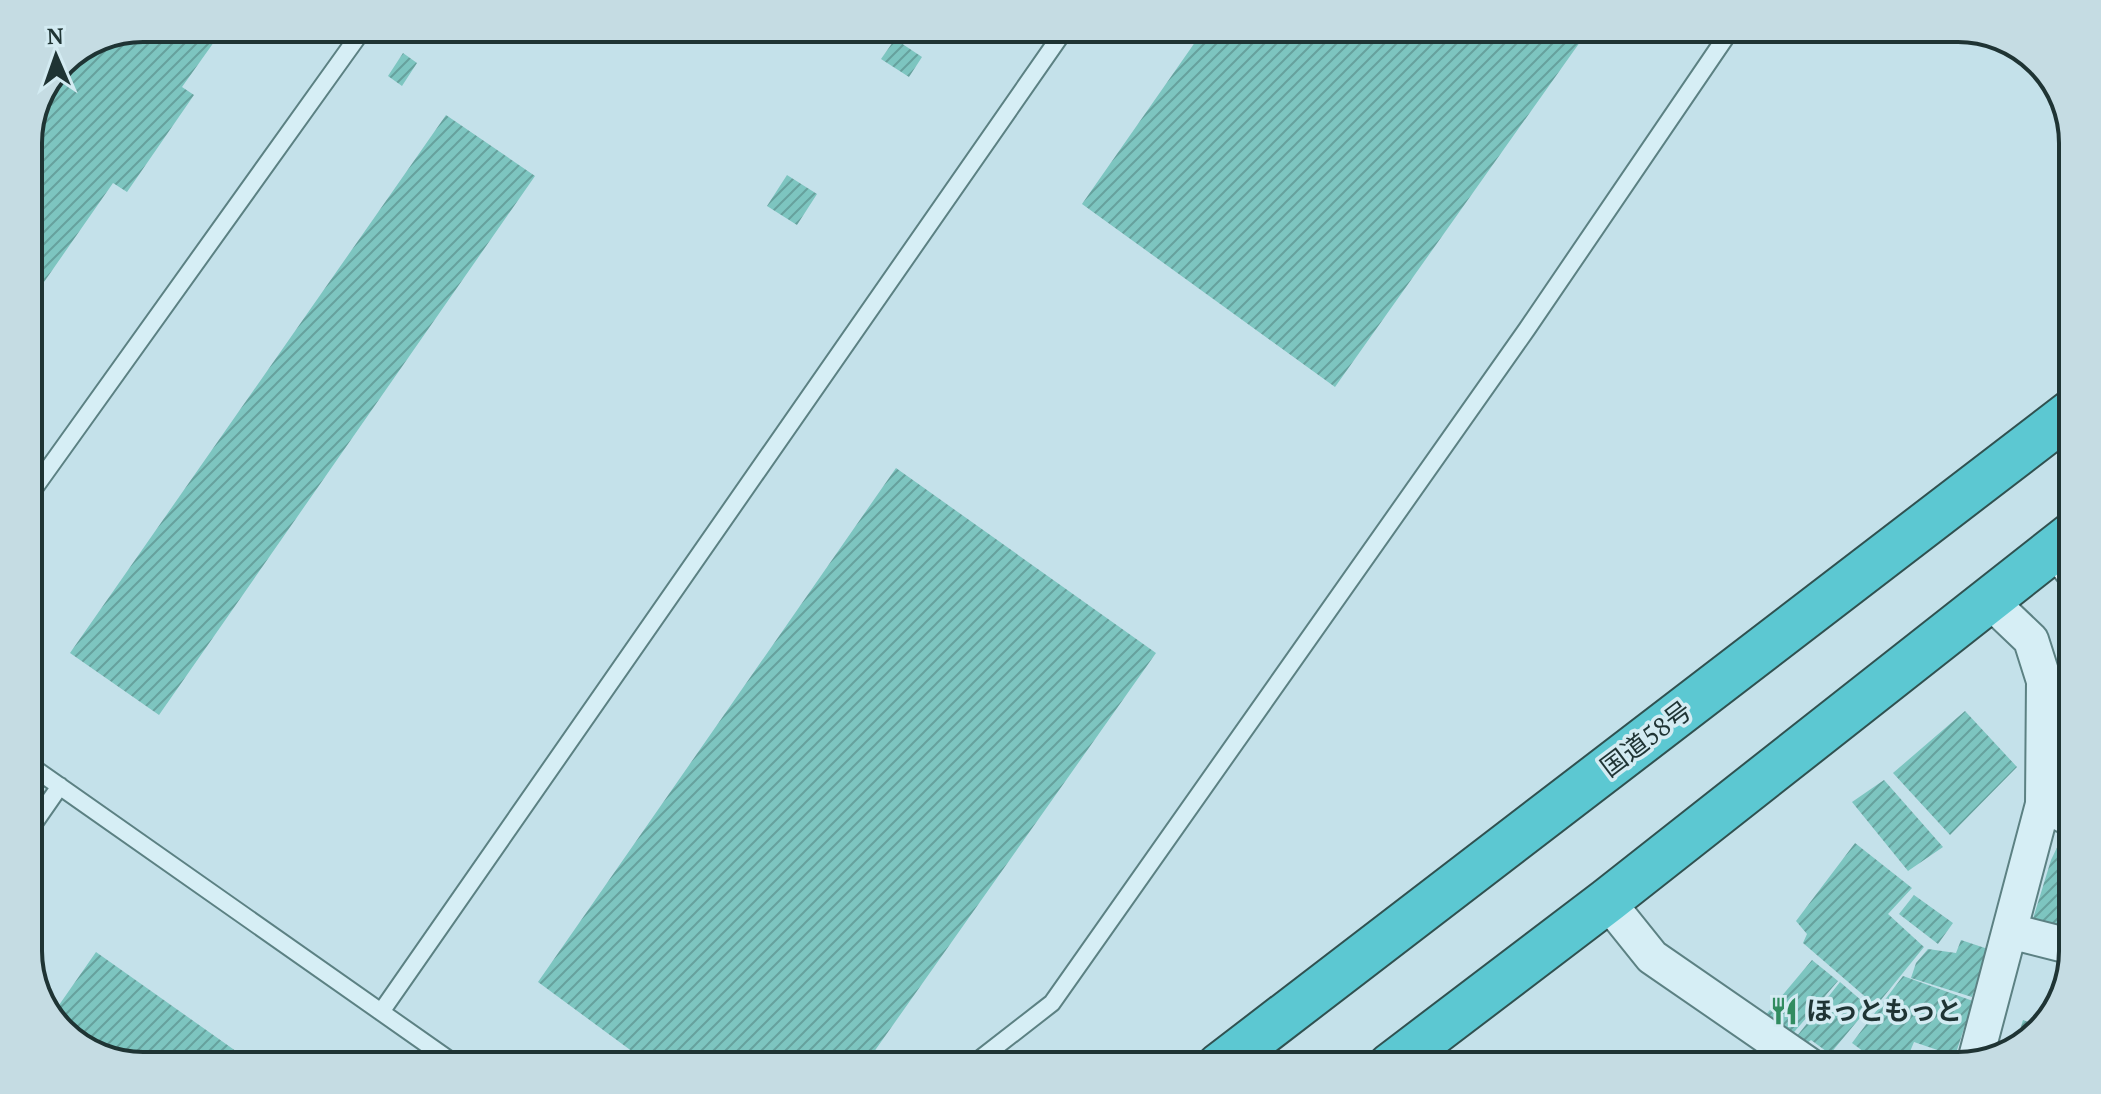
<svg xmlns="http://www.w3.org/2000/svg" width="2101" height="1094" viewBox="0 0 2101 1094" font-family="'PT Serif','Noto Sans JP',serif">
<defs>
<pattern id="building-hatch" width="6" height="6" patternUnits="userSpaceOnUse" patternTransform="scale(2)"><rect width="6" height="6" fill="#7dc5c0"/><path d="M-1 1l2-2M0 6l6-6M5 7l2-2" fill="none" stroke="#66a19d"/></pattern>
</defs>
<rect width="100%" height="100%" fill="#c4e1ea"/>
<path fill="url(#building-hatch)" d="M 143,28 L 224,28 L 182,87 L 194,95 L 127,192 L 113,183 L 28,305 L 28,136 L 62,61 Z
M 516,28 L 542,28 L 534,40 Z
M 1205,28 L 1590,28 L 1335,387 L 1082,204 Z
M 895,39 L 922,57 L 909,77 L 881,59 Z
M 403,53 L 417,63 L 402,86 L 388,76 Z
M 446,115 L 535,176 L 159,715 L 70,653 Z
M 787,175 L 817,194 L 797,225 L 767,206 Z
M 896,468 L 1156,653 L 864,1066 L 652,1066 L 538,982 Z
M 2073,655 L 2073,699 L 2060,689 L 2062,683 L 2057,673 Z
M 2073,710 L 2073,799 L 2071,801 L 2063,795 L 2066,789 L 2055,778 L 2062,770 L 2058,752 L 2063,746 L 2057,741 L 2056,731 Z
M 1965,711 L 2017,767 L 1950,835 L 1893,773 Z
M 1884,780 L 1943,847 L 1908,871 L 1852,802 Z
M 2064,833 L 2073,835 L 2073,935 L 2032,922 L 2051,860 Z
M 1855,843 L 1912,888 L 1888,914 L 1924,947 L 1876,1006 L 1803,943 L 1807,934 L 1796,921 Z
M 1914,895 L 1953,923 L 1938,944 L 1899,914 Z
M 1961,940 L 1988,949 L 1972,997 L 1911,978 L 1916,963 L 1928,949 L 1956,953 Z
M 96,952 L 257,1066 L 143,1066 L 92,1054 L 50,1018 Z
M 1812,960 L 1838,981 L 1789,1038 L 1764,1017 Z
M 1903,976 L 1973,1001 L 1955,1056 L 1914,1042 L 1904,1066 L 1883,1066 L 1852,1043 Z
M 1840,982 L 1869,1007 L 1830,1054 L 1811,1040 L 1806,1044 L 1797,1036 Z
M 2023,1020 L 2040,1026 L 2022,1047 L 2014,1049 Z
M 1761,1045 L 1795,1066 L 1743,1066 Z"/>
<g fill="none" stroke-linecap="round" stroke-linejoin="round">
<defs>
<path id="lane" d="M 28,497 L 364,28
M 28,764 L 458,1066
M 28,832 L 60,786
M 381,1012 L 1066,28
M 971,1066 L 1052,1003 L 1527,329 L 1732,28"/>
<path id="street" d="M 2055,549 L 2073,572
M 1989,600 L 2031,640 L 2044,681 L 2043,804
M 1607,901 L 1652,957 L 1810,1066
M 2010,931 L 2073,947
M 1975,1061 L 2043,804 L 2073,820"/>
<path id="highway" d="M 1219,1066 L 2073,411
M 1390,1066 L 1607,901 L 2073,534"/>
</defs>
<use href="#lane" stroke="#5c8183" stroke-width="20"/>
<use href="#street" stroke="#5c8183" stroke-width="38"/>
<use href="#highway" stroke="#305150" stroke-width="48"/>
<use href="#lane" stroke="#d6eef5" stroke-width="16"/>
<use href="#street" stroke="#d6eef5" stroke-width="34"/>
<use href="#highway" stroke="#5cc8d2" stroke-width="44"/>
</g>
<defs>
<symbol id="restaurant-bare" viewBox="-9 -9 18 18"><path d="M-5-6h1v4h1v-4h1v4h1v-4h1v5L-1.5 .5V6h-2V.5L-5-1ZM5-6V6H3V1.5H1.5Q1.5-4 5-6Z" fill="#318c60" stroke="#d3ebf2" stroke-width="2.5" paint-order="stroke"/></symbol>
</defs>
<g fill-rule="evenodd">
<use href="#restaurant-bare" x="1764" y="991" width="40" height="40"/>
</g>
<g text-anchor="middle" stroke-width="7" stroke-linejoin="round" paint-order="stroke">
<g font-size="26" fill="#1f3434" stroke="#d3ebf2">
<text transform="translate(1646 739) rotate(-37)" y="9">国道58号</text>
</g>
<g font-size="26" font-weight="bold" fill="#1f3434" stroke="#d3ebf2" text-anchor="start">
<text x="1806" y="1020">ほっともっと</text>
</g>
</g>
<path d="M0 0H2101V1094H0ZM143 42H1958A101 101 0 0 1 2059 143V951A101 101 0 0 1 1958 1052H143A101 101 0 0 1 42 951V143A101 101 0 0 1 143 42Z" fill="#c5dce3" fill-rule="evenodd"/>
<path fill="none" stroke="#1f3434" stroke-width="4" d="M143 42H1958A101 101 0 0 1 2059 143V951A101 101 0 0 1 1958 1052H143A101 101 0 0 1 42 951V143A101 101 0 0 1 143 42Z"/>
<g transform="translate(56 56) rotate(358)" stroke="#d3ebf2" stroke-width="6" paint-order="stroke">
<path d="M0-6L14 30L0 20L-14 30Z" fill="#1f3434"/>
<text y="-12" font-size="22" font-weight="bold" text-anchor="middle" fill="#1f3434">N</text>
</g>
</svg>
